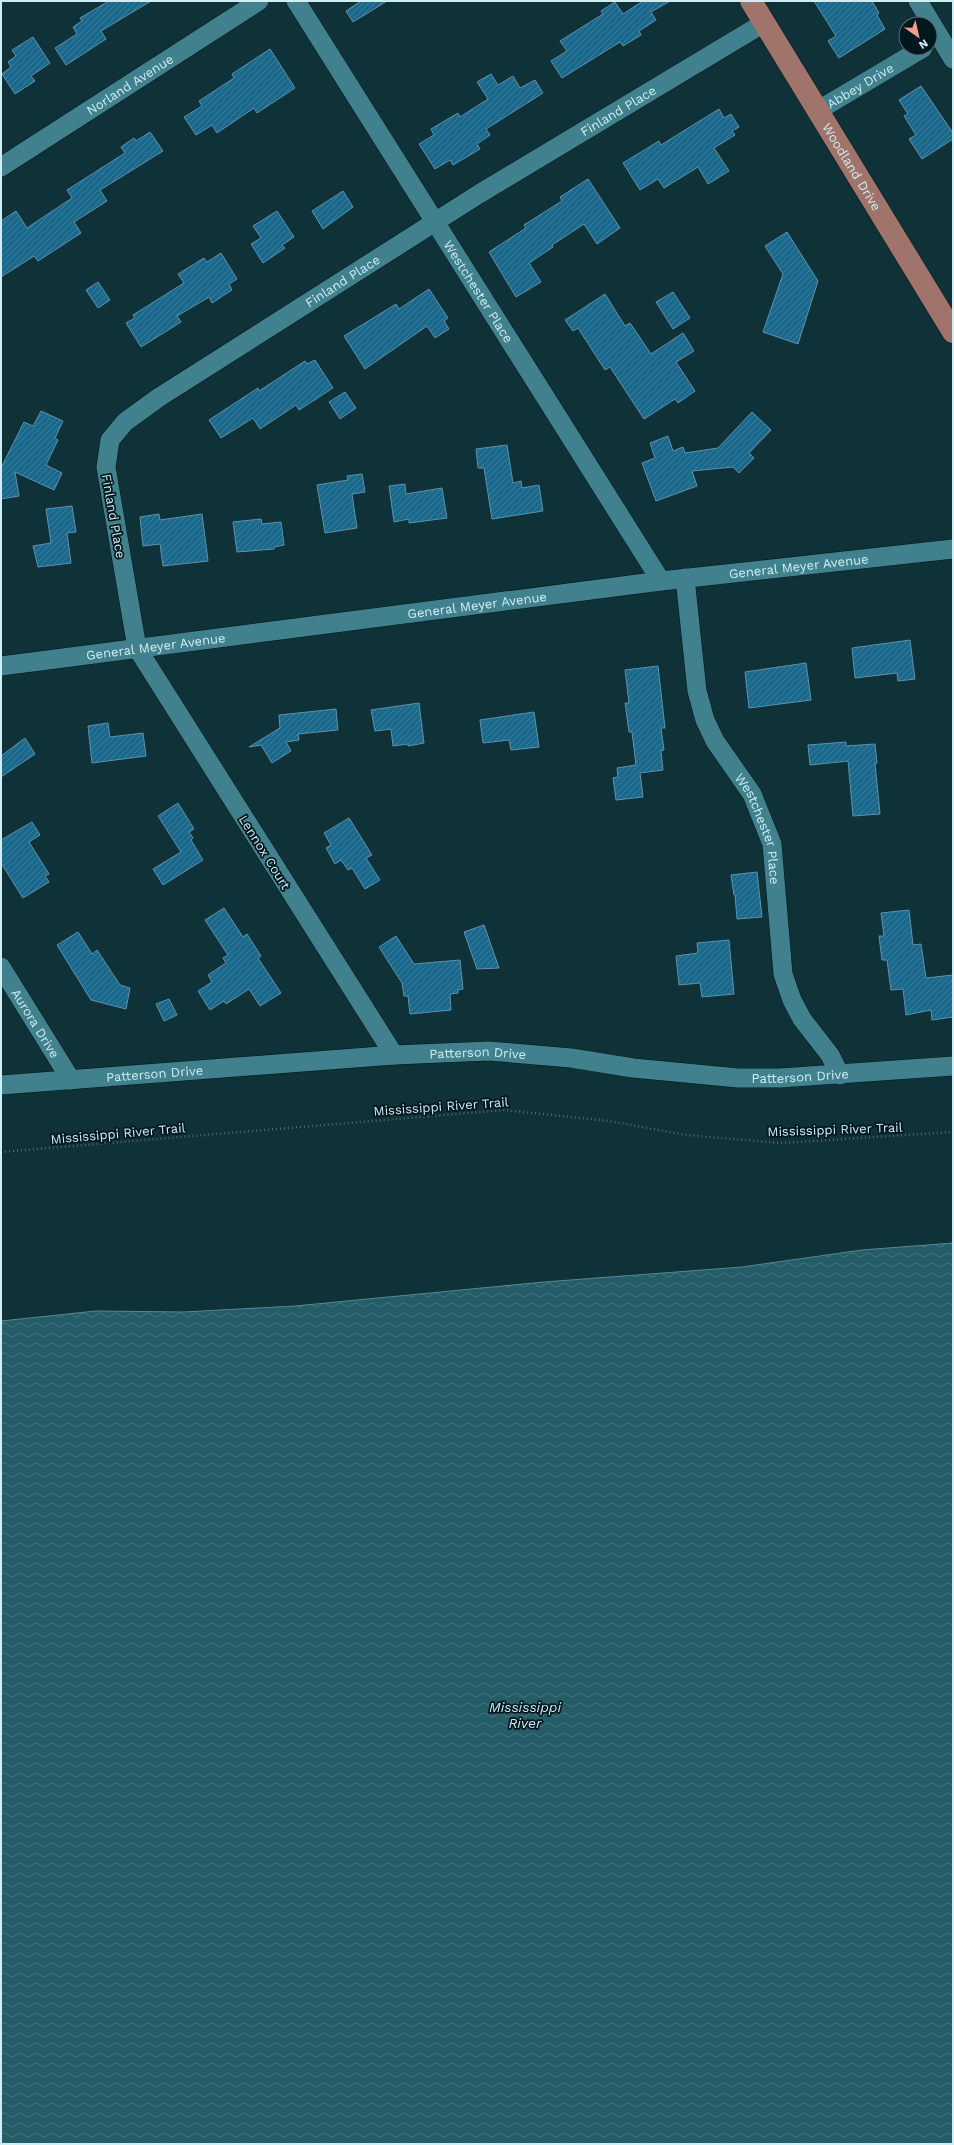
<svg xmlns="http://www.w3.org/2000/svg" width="954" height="2145" viewBox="0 0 954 2145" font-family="'Work Sans',sans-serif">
<defs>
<pattern id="water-waves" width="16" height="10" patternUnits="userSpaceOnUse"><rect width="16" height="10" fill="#245c67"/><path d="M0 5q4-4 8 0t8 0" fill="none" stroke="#43747d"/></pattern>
<pattern id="building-hatch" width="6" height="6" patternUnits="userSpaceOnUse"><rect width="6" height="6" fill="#1a688b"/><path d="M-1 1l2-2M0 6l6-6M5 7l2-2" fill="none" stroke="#3a7e9c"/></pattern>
</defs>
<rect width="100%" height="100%" fill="#0f3138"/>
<path fill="url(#water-waves)" stroke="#578891" d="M 953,1243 L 953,2144 L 1,2144 L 1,1321 L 96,1311 L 184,1312 L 295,1306 L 544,1282 L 742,1267 L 862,1250 Z"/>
<path fill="url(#building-hatch)" stroke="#5f92ad" d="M 109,1 L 151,1 L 101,31 L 106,39 L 66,65 L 55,48 L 77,34 L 73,27 L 82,21 L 80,18 Z
M 361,1 L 387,1 L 353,22 L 346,11 Z
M 643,1 L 670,1 L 651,12 L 656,20 L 639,31 L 641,35 L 623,46 L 620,42 L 562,78 L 551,61 L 567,51 L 560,41 L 603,14 L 601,11 L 615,2 L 623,14 Z
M 814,1 L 872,1 L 879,13 L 877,15 L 885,29 L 839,58 L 828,41 L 836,36 Z
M 33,37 L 50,63 L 31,76 L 35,81 L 15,94 L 2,74 L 11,67 L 8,62 L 16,56 L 12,50 Z
M 270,49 L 295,88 L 257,113 L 254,108 L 217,133 L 212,125 L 196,135 L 184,117 L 202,106 L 199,101 L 234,78 L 232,74 Z
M 491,74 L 498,85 L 513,76 L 520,88 L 535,80 L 543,93 L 486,129 L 490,135 L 477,144 L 480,149 L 453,165 L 450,160 L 435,169 L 419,144 L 434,135 L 431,129 L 458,113 L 460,117 L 488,99 L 477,82 Z
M 921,86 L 953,133 L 953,139 L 922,159 L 909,139 L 916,135 L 904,116 L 908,114 L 899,100 Z
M 719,109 L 724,118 L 731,114 L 739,127 L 732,131 L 735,135 L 714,148 L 729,171 L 708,184 L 698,167 L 664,188 L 658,179 L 640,190 L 623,163 L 659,141 L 661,145 Z
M 150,132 L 163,151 L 100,190 L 107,201 L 74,222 L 81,233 L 38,261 L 34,256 L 1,277 L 1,221 L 16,211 L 27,228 L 72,198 L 67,190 L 125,153 L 121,147 L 134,138 L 136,141 Z
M 588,179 L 620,228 L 597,244 L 584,224 L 552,245 L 553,247 L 529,263 L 541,282 L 516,297 L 489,252 L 526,228 L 524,225 L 562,201 L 560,197 Z
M 343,191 L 353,207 L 323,229 L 312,211 Z
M 277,211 L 294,237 L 282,245 L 285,248 L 263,263 L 251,244 L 261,238 L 253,226 Z
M 787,232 L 818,281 L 798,344 L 763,332 L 783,274 L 765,246 Z
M 221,253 L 237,279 L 229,284 L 232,290 L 212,303 L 209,297 L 177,316 L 181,322 L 141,347 L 126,323 L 135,318 L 133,315 L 184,283 L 178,274 L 204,258 L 207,262 Z
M 98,282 L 110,300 L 98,308 L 86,290 Z
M 429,289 L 448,318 L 444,321 L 449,329 L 435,338 L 427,326 L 365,369 L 344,336 L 396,304 L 399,309 Z
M 673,292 L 690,318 L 673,329 L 656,302 Z
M 605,294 L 625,326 L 630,323 L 651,354 L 683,333 L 694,351 L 676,362 L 695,391 L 678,403 L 675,399 L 644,419 L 610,367 L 605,370 L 578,328 L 573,331 L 565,320 Z
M 315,360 L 333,388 L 299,410 L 296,405 L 260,429 L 253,418 L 221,438 L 209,420 L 258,388 L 259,391 L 305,361 L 307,364 Z
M 345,392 L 356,408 L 340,419 L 329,402 Z
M 41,411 L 63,421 L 55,438 L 58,440 L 46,465 L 62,473 L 54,490 L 15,472 L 19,496 L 1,499 L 1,468 L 24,422 L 33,426 Z
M 752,412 L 771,430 L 749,453 L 754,458 L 739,473 L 733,467 L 692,471 L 697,486 L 656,501 L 642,463 L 655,458 L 650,443 L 668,436 L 673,451 L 683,447 L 685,453 L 718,448 Z
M 507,445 L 513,483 L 521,481 L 522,488 L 539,485 L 543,511 L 492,519 L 484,468 L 478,468 L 476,449 Z
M 362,474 L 365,492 L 352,494 L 357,528 L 325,533 L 317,485 L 348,480 L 347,476 Z
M 405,484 L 406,494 L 442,488 L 447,518 L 409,523 L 409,519 L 394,522 L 389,486 Z
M 72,506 L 76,532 L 67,533 L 71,563 L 38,567 L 33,546 L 51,543 L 46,509 Z
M 159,514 L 160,520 L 202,514 L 208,561 L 163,566 L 160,544 L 143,546 L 140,517 Z
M 261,519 L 262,524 L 281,522 L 284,545 L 274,547 L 274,549 L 237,552 L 233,522 Z
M 910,640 L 915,679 L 898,681 L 897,673 L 855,678 L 852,648 Z
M 806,663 L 811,700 L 749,708 L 745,672 Z
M 658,666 L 665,728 L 661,728 L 664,750 L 661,751 L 663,770 L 640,773 L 643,797 L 616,800 L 613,778 L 618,777 L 617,768 L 636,765 L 632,732 L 629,732 L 625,703 L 629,703 L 625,670 Z
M 419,703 L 424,743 L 408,746 L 408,744 L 393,746 L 391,729 L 375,731 L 371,710 Z
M 336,709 L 338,730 L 298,734 L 299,740 L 286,742 L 291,751 L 272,763 L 261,745 L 249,747 L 280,728 L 279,715 Z
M 534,712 L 539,747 L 511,750 L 509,740 L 483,743 L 480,720 Z
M 108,723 L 110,737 L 143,733 L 146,756 L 92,763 L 88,726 Z
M 25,738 L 35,754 L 1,777 L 1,756 Z
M 846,742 L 846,746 L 875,744 L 877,763 L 875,763 L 880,814 L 853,816 L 848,761 L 810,765 L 808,745 Z
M 178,803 L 194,829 L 189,832 L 193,838 L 191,840 L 203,860 L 163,885 L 153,869 L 181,852 L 158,816 Z
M 349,818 L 372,855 L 366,858 L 380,880 L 365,889 L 352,868 L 348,870 L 341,860 L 335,864 L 326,848 L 331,845 L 324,833 Z
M 32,822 L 40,835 L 29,842 L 49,874 L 45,876 L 49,882 L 23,898 L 1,863 L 1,840 Z
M 757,872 L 762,917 L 737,919 L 735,895 L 734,895 L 731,875 Z
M 224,908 L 243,937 L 247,934 L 261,956 L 258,958 L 281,993 L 260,1006 L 249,989 L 226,1004 L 224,1001 L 210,1010 L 198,991 L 212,982 L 208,975 L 226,963 L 223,958 L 228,955 L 205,920 Z
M 909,910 L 913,945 L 921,944 L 926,978 L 953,975 L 953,1017 L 932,1020 L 931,1010 L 906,1015 L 903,989 L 891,990 L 887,960 L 882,960 L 879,936 L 884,936 L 881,913 Z
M 484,925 L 499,968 L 477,969 L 464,932 Z
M 78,932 L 92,954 L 97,950 L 120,985 L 130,988 L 126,1009 L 91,1000 L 57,945 Z
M 396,936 L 414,964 L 460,960 L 463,989 L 458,990 L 458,993 L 450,994 L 451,1010 L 410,1014 L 408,996 L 404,996 L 402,983 L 379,947 Z
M 729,940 L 734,994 L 702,997 L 700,983 L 679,985 L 676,956 L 698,953 L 697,943 Z
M 169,999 L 177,1015 L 164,1021 L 156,1004 Z"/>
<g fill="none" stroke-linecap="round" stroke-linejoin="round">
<defs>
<g id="minor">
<path id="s1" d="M 296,1 L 661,581"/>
<path d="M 918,1 L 953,59"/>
<path id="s2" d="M 817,111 L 923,48"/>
<path id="s3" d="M 1,167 L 259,1"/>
<path id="s4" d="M 685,578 L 697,691 L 705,720 L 715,741 L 752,794 L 772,844 L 783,974 L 792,1000 L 802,1019 L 830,1055 L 840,1075"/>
<path id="s5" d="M 1,666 L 661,581 L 953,549"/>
<path id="s6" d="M 1,967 L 71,1080"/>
<path id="s7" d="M 394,1055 L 137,648 L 106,467 L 110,440 L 125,422 L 158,398 L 479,194 L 764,23"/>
<path id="s8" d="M 1,1085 L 394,1055 L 489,1051 L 571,1058 L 633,1068 L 738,1078 L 780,1078 L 953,1066"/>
</g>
<g id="major">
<path id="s9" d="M 751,1 L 953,332"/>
</g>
</defs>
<use href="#minor" stroke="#04171b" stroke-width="20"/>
<use href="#major" stroke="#04171b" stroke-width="23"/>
<path stroke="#4a6c72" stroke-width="2.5" stroke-dasharray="1 3" stroke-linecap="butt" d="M 1,1152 L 504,1110 L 609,1121 L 686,1135 L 781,1143 L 953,1132"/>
<use href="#minor" stroke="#41808d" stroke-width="19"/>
<use href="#major" stroke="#a0736b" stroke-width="22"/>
</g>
<g text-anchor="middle" stroke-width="3.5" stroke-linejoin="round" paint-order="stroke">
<g font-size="13" fill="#ceeef4" stroke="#00181d">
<text dy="5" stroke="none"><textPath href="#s3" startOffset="153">Norland Avenue</textPath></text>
<text dy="5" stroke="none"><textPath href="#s2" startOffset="50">Abbey Drive</textPath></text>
<text dy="5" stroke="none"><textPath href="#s7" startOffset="1299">Finland Place</textPath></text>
<text dy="5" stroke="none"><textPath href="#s9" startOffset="194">Woodland Drive</textPath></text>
<text dy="5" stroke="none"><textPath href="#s7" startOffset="975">Finland Place</textPath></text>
<text dy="5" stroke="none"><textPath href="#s1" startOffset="343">Westchester Place</textPath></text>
<text transform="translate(114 516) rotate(80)" y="5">Finland Place</text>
<text dy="5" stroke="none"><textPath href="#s5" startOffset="804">General Meyer Avenue</textPath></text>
<text dy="5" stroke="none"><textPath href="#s5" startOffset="480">General Meyer Avenue</textPath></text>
<text dy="5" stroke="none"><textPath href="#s5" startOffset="156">General Meyer Avenue</textPath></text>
<text dy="5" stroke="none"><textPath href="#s4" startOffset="267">Westchester Place</textPath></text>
<text transform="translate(265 852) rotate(58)" y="5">Lennox Court</text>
<text dy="5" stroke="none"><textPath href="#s6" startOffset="66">Aurora Drive</textPath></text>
<text dy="5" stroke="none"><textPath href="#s8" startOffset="478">Patterson Drive</textPath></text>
<text dy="5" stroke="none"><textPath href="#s8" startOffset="154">Patterson Drive</textPath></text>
<text dy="5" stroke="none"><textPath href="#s8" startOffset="802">Patterson Drive</textPath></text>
<text transform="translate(441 1106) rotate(-4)" y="5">Mississippi River Trail</text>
<text transform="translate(835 1129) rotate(-2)" y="5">Mississippi River Trail</text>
<text transform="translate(118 1133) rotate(-5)" y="5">Mississippi River Trail</text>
</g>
<g font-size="14" font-style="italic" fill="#caebf3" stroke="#00181d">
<text x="525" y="1712">Mississippi<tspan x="525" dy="16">River</tspan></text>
</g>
</g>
<rect width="954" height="2145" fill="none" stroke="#ceeef4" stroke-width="4"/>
<g transform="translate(918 36) rotate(146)"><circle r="19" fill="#00181d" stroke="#526e73"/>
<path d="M0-3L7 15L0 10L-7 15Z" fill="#f49d8b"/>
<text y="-6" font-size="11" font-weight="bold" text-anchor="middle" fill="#ceeef4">N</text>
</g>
</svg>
